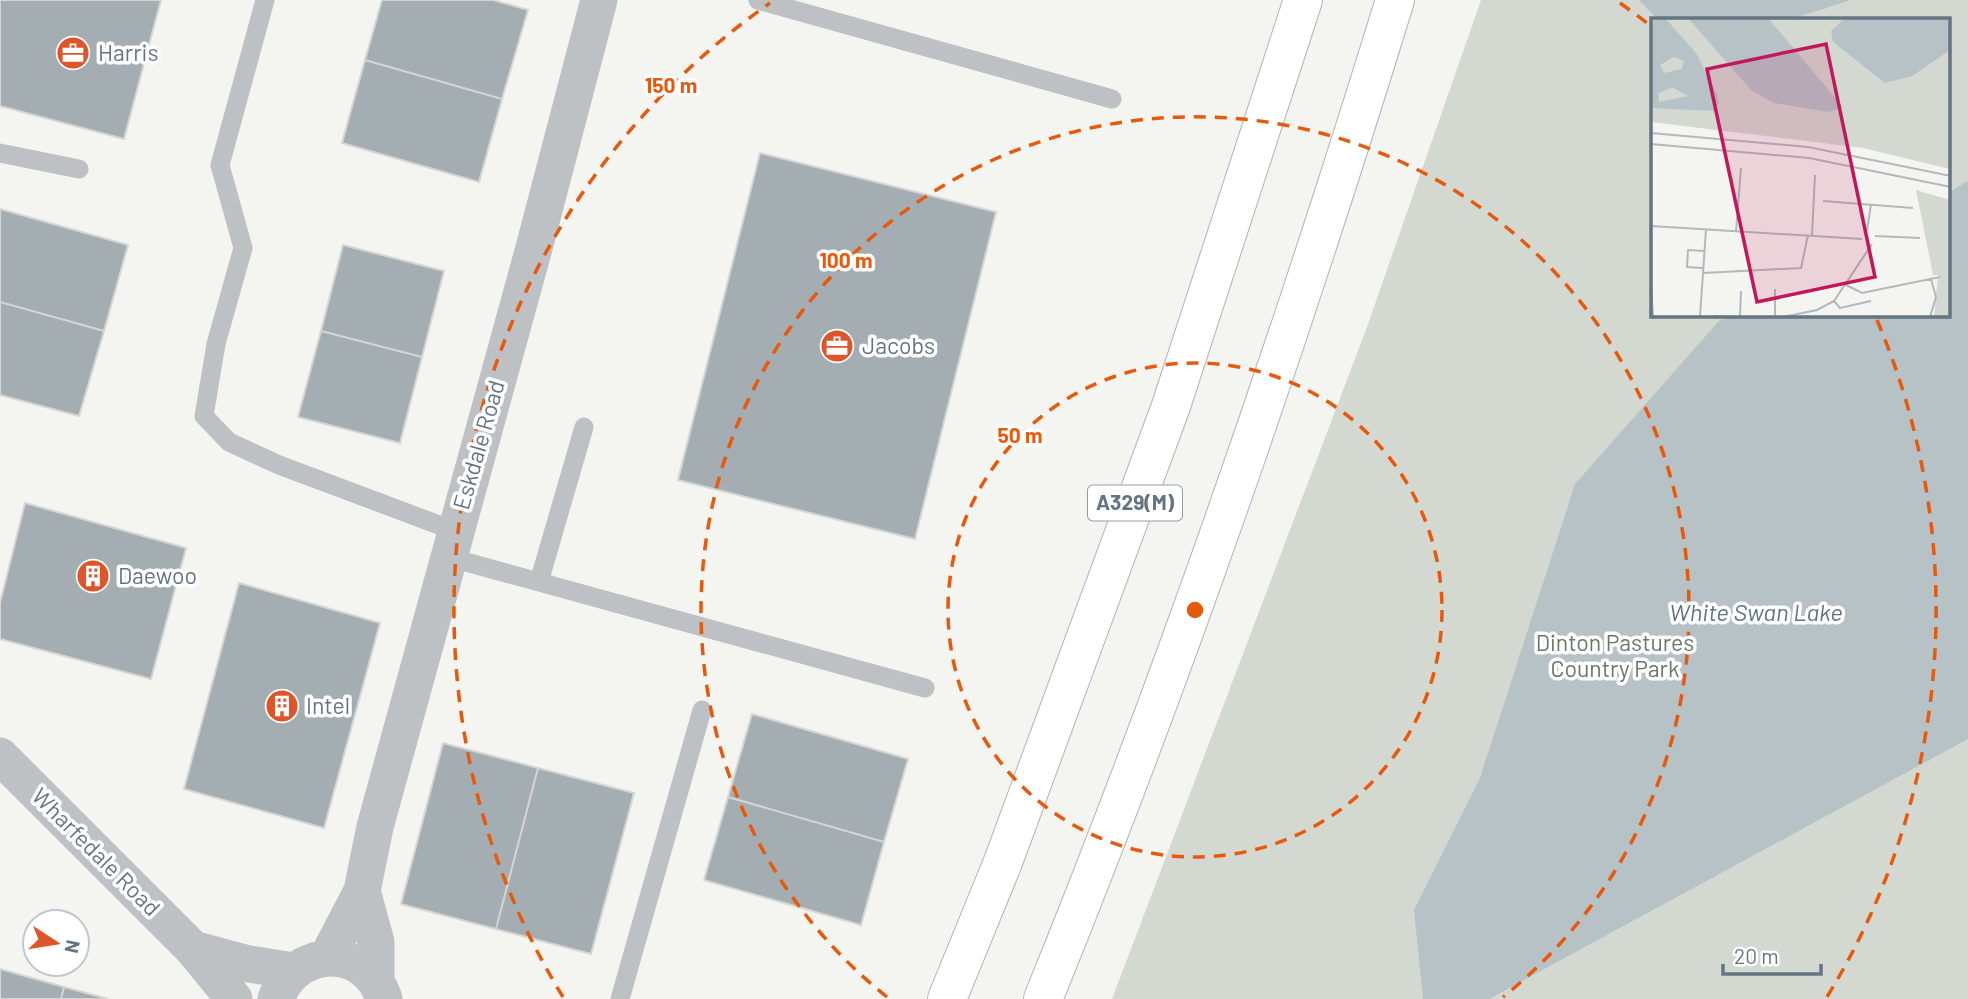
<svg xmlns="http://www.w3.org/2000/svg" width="1968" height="999" viewBox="0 0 1968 999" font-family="Barlow,sans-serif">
<rect width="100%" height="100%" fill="#f4f4f0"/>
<path fill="#d3d9d0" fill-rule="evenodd" d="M 1481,0 L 1968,0 L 1968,999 L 1112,999 L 1367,327 ZM 1653,19 L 1949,19 L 1949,315 L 1653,315 Z"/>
<path fill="#b7c2c7" d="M 1639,0 L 1851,0 L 1791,19 L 1657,19 Z
M 1968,181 L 1968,739 L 1489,999 L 1423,999 L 1414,910 L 1480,778 L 1575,484 L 1718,322 L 1730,315 L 1949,315 L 1949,192 Z"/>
<path fill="#a4adb2" stroke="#d5d6d3" stroke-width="2" d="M 0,0 L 161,0 L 124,139 L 0,106 Z
M 382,0 L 493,0 L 528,10 L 502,99 L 365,60 Z
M 365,60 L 502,99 L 479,182 L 342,143 Z
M 760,153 L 996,212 L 915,539 L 678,480 Z
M 0,209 L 128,245 L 104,331 L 0,302 Z
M 343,245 L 444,271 L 422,357 L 321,331 Z
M 0,302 L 104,331 L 79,416 L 0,395 Z
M 321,331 L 422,357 L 400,443 L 298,417 Z
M 25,503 L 186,548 L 151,679 L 0,639 L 0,603 Z
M 239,583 L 380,623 L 324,828 L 184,789 Z
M 752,714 L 908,759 L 884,842 L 728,797 Z
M 443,743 L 538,768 L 496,929 L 401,904 Z
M 538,768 L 634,793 L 591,954 L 496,929 Z
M 728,797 L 884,842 L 861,925 L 704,880 Z
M 0,969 L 64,987 L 61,999 L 0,999 Z
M 64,987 L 108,999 L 61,999 Z"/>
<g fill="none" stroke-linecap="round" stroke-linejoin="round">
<defs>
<path id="highway" d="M 947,999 L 1003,862 L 1171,406 L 1303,0
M 1043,999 C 1176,672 1291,338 1395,0"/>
</defs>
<use href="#highway" stroke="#b0b4b7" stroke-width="40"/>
<path stroke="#bdc1c4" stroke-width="19" d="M 265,0 L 220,165 L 243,248 L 216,344 L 204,416 L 229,442 L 279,465 L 455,531
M 758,0 L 1112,99
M 0,153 L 79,169
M 448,557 L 925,688
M 539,582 L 584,427
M 620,999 L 702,710"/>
<path stroke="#bdc1c4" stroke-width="37" d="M 0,756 L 193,949 L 234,999
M 362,891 L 376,942 L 376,981
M 193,949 L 249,964 L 294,971
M 327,958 L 362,891 L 375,827 L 534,248 L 599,0
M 276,999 C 295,946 366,943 384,999"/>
<use href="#highway" stroke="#fff" stroke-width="38"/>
</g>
<g fill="none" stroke="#e8590c" stroke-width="3.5" stroke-dasharray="12 9">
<circle cx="1195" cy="610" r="247"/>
<path d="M887 997A494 494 0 1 1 1503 997"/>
<path d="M563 997A741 741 0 0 1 770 3M1620 3A741 741 0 0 1 1651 26M1877 320A741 741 0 0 1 1827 997"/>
</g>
<defs>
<symbol id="office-disc" viewBox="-11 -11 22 22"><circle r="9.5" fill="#dd5528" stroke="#fff"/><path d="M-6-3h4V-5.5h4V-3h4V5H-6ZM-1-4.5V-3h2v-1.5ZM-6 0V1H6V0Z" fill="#fff"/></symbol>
<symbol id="building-disc" viewBox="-11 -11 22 22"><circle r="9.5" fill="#dd5528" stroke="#fff"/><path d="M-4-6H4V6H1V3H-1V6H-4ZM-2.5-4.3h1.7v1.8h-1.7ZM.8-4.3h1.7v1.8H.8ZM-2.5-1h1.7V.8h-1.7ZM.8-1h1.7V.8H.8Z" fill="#fff"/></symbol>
</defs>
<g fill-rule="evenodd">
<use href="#office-disc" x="54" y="34" width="38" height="38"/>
<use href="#office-disc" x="818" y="327" width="38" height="38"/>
<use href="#building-disc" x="74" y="557" width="38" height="38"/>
<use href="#building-disc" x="263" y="687" width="38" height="38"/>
</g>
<g text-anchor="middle" stroke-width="7" stroke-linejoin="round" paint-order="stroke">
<rect fill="#fff" stroke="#929ea7" stroke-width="2" x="1088" y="485.5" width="94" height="35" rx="5"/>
<g font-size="21" font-weight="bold" fill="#647481">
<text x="1135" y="510">A329(M)</text>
</g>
<g font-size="23" fill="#647481" stroke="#fff" text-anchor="start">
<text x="98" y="61">Harris</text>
<text x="862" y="354">Jacobs</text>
<text x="118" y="584">Daewoo</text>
<text x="306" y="714">Intel</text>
</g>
<g font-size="23" fill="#647481" stroke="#fff">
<text transform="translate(479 445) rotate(-74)" y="8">Eskdale Road</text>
<text transform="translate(96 852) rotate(45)" y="8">Wharfedale Road</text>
</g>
<g font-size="23" fill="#677863" stroke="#fff">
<text x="1615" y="651">Dinton Pastures<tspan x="1615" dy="26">Country Park</tspan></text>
</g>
<g font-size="24" font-style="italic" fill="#60767e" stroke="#fff">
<text x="1756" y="621">White Swan Lake</text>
</g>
</g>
<g transform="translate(1651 18)">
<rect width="299" height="299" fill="#f4f4f0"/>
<path d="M 0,0 L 299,0 L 299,151 L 212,130 L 0,104 ZM 265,172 L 299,182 L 299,299 L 283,299 L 287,257 L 282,257 Z" fill="#d3d9d0"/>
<path d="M 0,0 L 14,0 L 45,35 L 66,76 L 68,85 L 63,93 L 0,90 ZM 23,39 L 33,43 L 31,51 L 13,55 L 9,47 ZM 21,69 L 37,78 L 8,84 L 8,75 ZM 37,0 L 117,0 L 192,89 L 178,94 L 123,85 L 101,73 ZM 194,0 L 299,0 L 299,32 L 261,58 L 234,65 L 182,24 L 180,13 Z" fill="#b7c2c7" fill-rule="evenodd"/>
<path fill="none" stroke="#b1b9bd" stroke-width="2" d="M 0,115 L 157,129 L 300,158M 0,126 L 158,140 L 300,169M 172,183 L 262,190M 0,208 L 211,221M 85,213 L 90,150M 216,213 L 220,186M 161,217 L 164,157M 224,218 L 269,220M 52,250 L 36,249 L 37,232 L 53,233M 52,255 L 150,250 L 157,217M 0,267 L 2,299M 195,267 L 211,275 L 289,259M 124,271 L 124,299M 183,283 L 189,290 L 220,283M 62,298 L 90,299M 89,298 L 90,273M 49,299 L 55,211M 132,299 L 166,292 L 183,283 L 221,226M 279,299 L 285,279 L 280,261"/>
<path fill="#c2185b" fill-opacity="0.15" stroke="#c2185b" stroke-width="3.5" d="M 175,26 L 224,259 L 106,284 L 56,51 Z"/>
<rect width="299" height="299" fill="none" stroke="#647481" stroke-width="3.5"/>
</g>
<circle cx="1195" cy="610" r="10" fill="#e8590c" stroke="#fff" stroke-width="3.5"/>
<g font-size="21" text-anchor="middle" font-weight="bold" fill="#e8590c" stroke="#fff" stroke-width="7" stroke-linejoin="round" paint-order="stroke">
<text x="671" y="93">150 m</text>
<text x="846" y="268">100 m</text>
<text x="1020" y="443">50 m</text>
</g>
<g transform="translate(56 943) rotate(102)"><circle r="33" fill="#ffffff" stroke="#c1c7cd" stroke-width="2"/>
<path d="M0-5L12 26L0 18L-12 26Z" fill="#dd5528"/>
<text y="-10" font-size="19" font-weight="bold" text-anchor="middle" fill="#647481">N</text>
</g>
<path d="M1723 964v10h98v-10" fill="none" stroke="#647481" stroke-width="3.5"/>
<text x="1734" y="964" font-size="21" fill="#647481" stroke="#ffffff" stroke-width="5" paint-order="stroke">20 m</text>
</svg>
